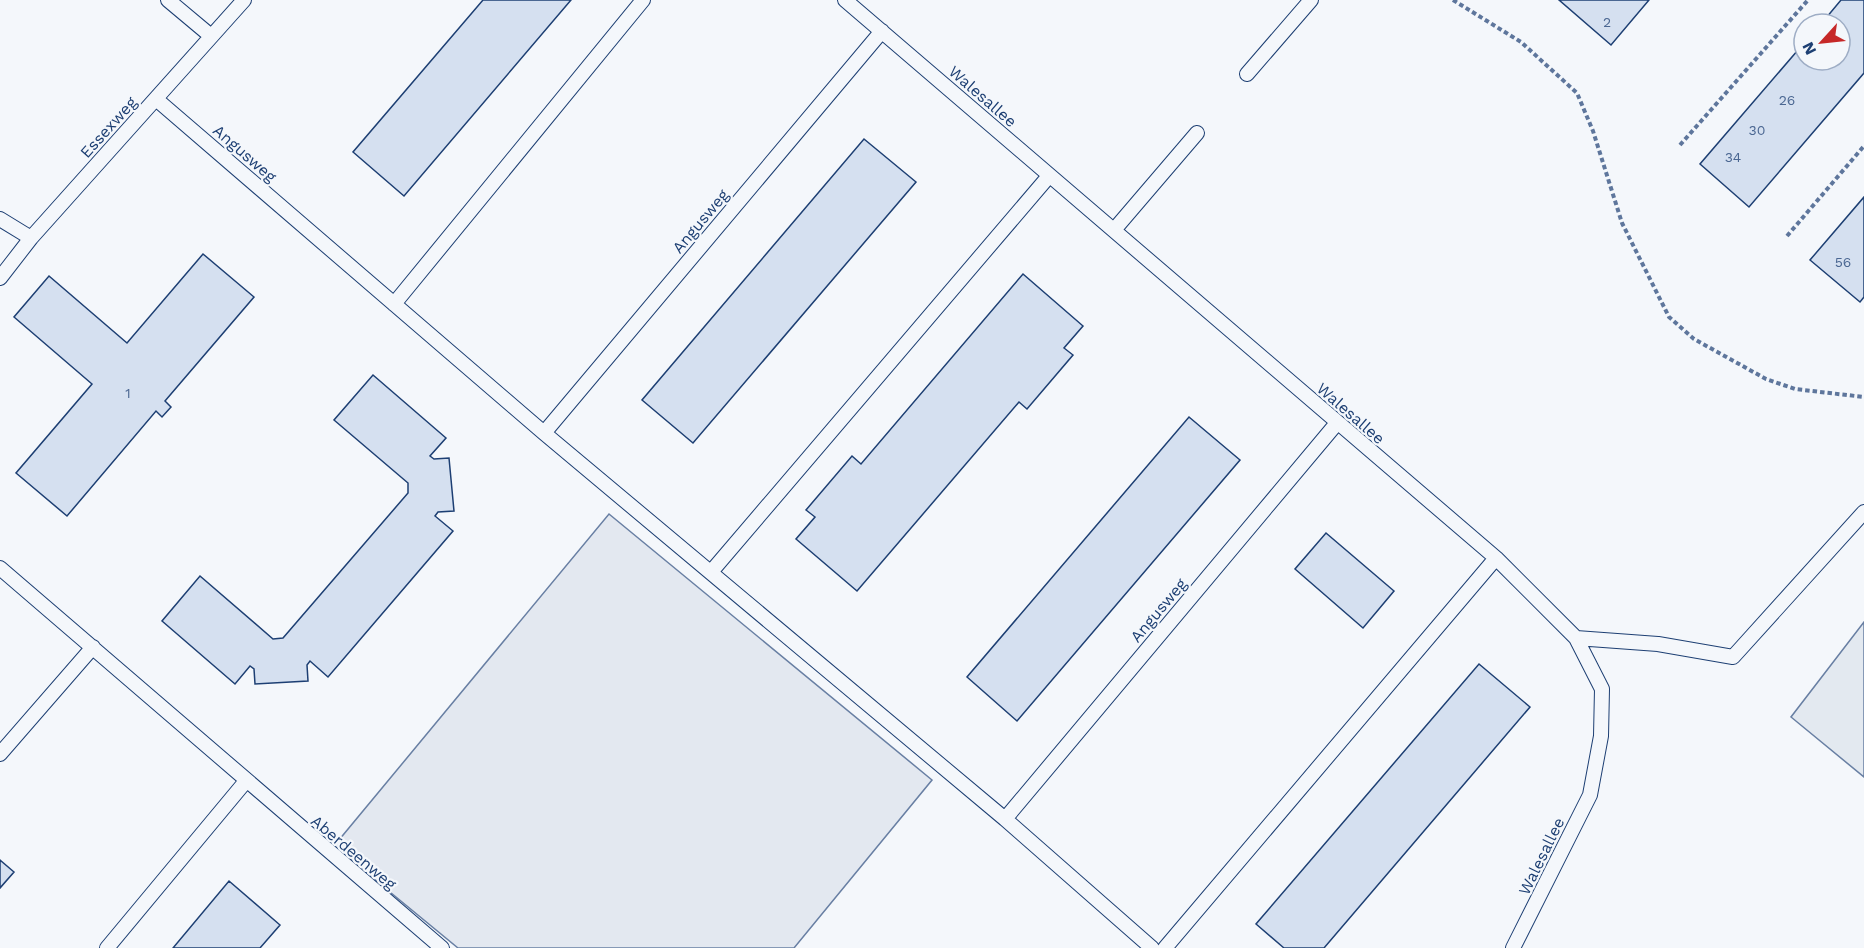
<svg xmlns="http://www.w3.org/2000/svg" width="1864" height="948" viewBox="0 0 1864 948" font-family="'Work Sans',sans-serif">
<rect width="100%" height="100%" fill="#f4f7fb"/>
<path fill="#e3e9f0" stroke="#687fa3" stroke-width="1.5" d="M 1864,622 L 1864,777 L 1791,717 Z"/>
<path fill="#e3e8f0" stroke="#687fa3" stroke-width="1.5" d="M 609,514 L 932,780 L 794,948 L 458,948 L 334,846 Z"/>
<path fill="#d5e0f0" stroke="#1d3f73" stroke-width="1.5" d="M 483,0 L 571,0 L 404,196 L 353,152 Z
M 1559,0 L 1649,0 L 1611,45 Z
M 1841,0 L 1864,0 L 1864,73 L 1749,207 L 1700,164 L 1804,43 L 1804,60 L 1840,60 L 1840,24 L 1821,24 Z
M 864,139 L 916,182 L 693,443 L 642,400 Z
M 1864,197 L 1864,297 L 1860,302 L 1810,260 Z
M 203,254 L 254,297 L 165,401 L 171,407 L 162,417 L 156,411 L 67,516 L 16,473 L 92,384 L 14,317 L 49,276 L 127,343 Z
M 1023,274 L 1083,326 L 1064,348 L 1073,355 L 1027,409 L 1019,402 L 857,591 L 796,539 L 815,517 L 806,510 L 852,456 L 861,464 Z
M 373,375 L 446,438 L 430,456 L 434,459 L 449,458 L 454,511 L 438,512 L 435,516 L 453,531 L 328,677 L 310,661 L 307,665 L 308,681 L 255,684 L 254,669 L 250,666 L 235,684 L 162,621 L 200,576 L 273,639 L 283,638 L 408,493 L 408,483 L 334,420 Z
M 1189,417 L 1240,460 L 1017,721 L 967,677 Z
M 1326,533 L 1394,591 L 1363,628 L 1295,569 Z
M 1479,664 L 1530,707 L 1324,948 L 1284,948 L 1256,924 Z
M 0,860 L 14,872 L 0,888 Z
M 229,881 L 280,925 L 260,948 L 173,948 Z"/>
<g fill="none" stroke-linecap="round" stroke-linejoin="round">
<defs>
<path id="service" d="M 168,0 L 211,36
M 845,0 L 1496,558 L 1576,638 L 1602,689 L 1601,736 L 1590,795 L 1513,948
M 1247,74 L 1311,0
M 156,99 L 544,433 L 1005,819 L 1152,948
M 0,219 L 31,238
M 1114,230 L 1197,133
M 0,278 L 31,238 L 244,0
M 394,304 L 643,0
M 544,433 L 882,31
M 0,568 L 442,948
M 711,572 L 1049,176
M 1576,638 L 1658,644 L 1733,657 L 1864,512
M 0,754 L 93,647
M 1005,819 L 1337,423
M 107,948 L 246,781
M 1165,948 L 1496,558"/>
</defs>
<use href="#service" stroke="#1d3f73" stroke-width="16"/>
<path stroke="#5e769c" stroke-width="4" stroke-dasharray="4.5 3" stroke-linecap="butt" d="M 1453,0 L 1521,42 L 1577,93 L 1593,131 L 1622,223 L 1669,317 L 1694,339 L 1766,379 L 1795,389 L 1864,397
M 1680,145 L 1808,0
M 1787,236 L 1864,146"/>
<use href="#service" stroke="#f4f7fb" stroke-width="14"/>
</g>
<g text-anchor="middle" stroke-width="4.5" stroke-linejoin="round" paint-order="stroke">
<g font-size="14" fill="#4b6792">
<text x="1607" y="27">2</text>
<text x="1787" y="105">26</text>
<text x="1757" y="135">30</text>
<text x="1733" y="162">34</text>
<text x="1843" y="267">56</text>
<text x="128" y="398">1</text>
</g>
<g font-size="16" fill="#1d3f73" stroke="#f4f7fb">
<text transform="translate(983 96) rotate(41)" y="6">Walesallee</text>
<text transform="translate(108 127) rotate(-48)" y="6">Essexweg</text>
<text transform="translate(245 153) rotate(41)" y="6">Angusweg</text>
<text transform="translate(700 221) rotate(-50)" y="6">Angusweg</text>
<text transform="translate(1351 413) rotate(41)" y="6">Walesallee</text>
<text transform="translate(1158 610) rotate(-50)" y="6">Angusweg</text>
<text transform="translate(354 852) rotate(40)" y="6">Aberdeenweg</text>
<text transform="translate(1541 856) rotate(-64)" y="6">Walesallee</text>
</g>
</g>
<g transform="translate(1822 42) rotate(243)"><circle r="28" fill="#f4f7fb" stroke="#9eadc5" stroke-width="1.5"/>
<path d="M0-4.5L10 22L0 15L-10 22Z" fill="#c62828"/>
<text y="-9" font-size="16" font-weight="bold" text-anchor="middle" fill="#1d3f73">N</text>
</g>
</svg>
